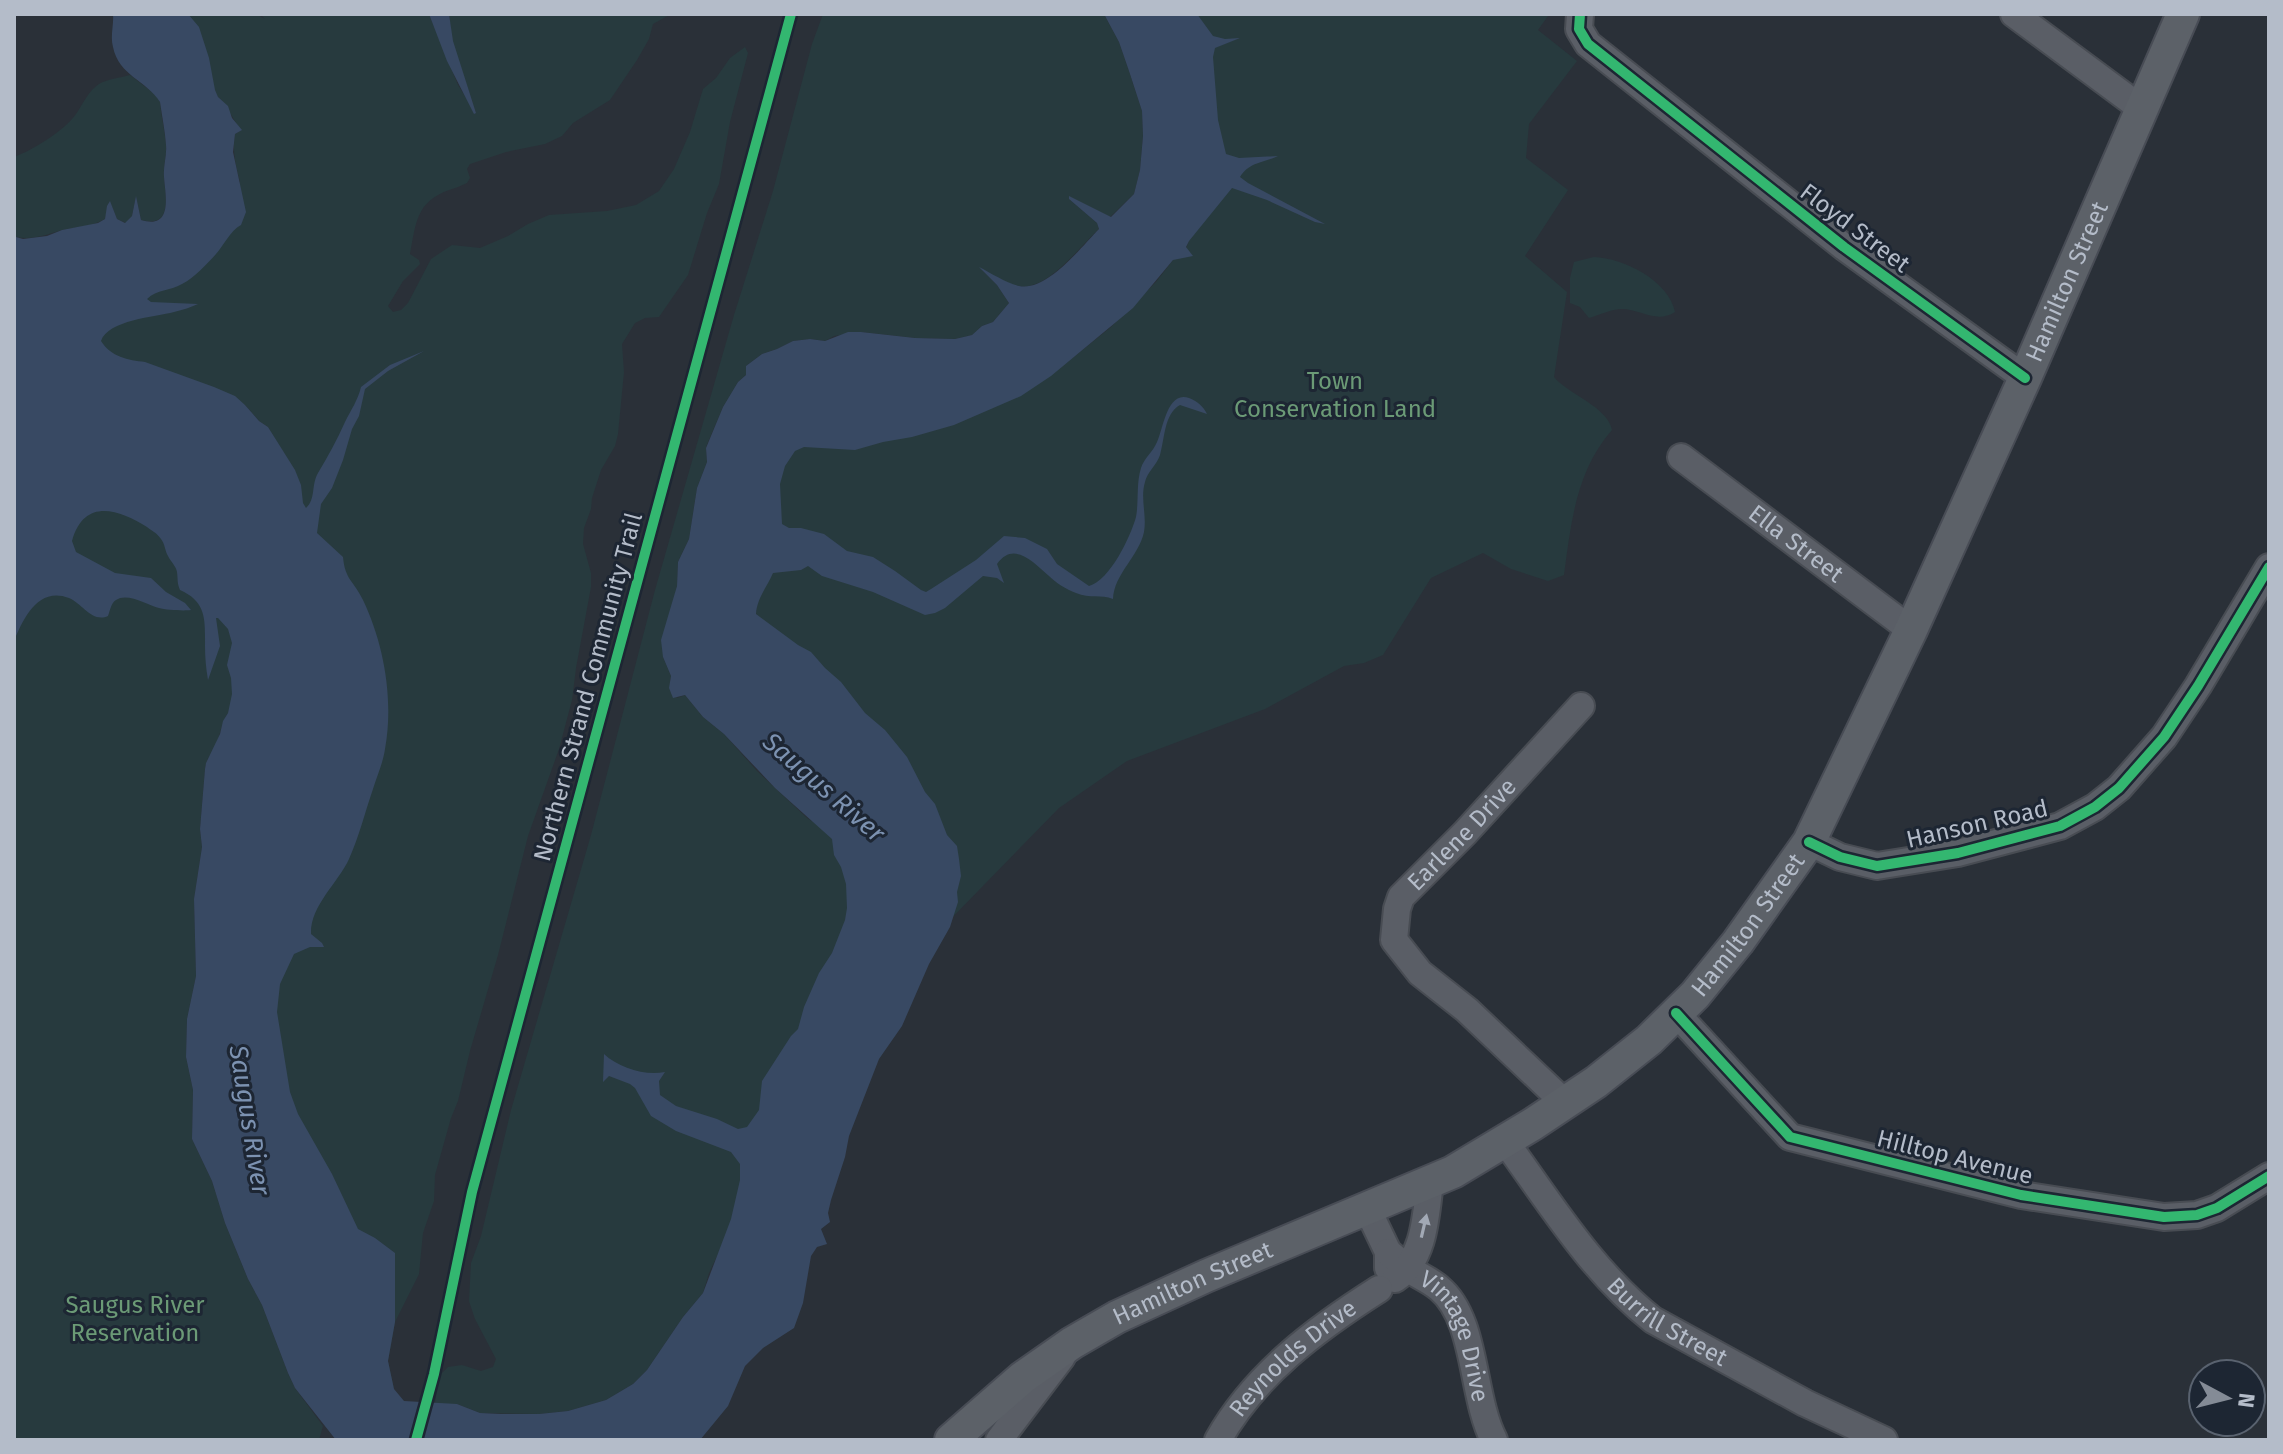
<svg xmlns="http://www.w3.org/2000/svg" width="2283" height="1454" viewBox="0 0 2283 1454" font-family="'Fira Sans',sans-serif">
<rect width="100%" height="100%" fill="#2a3038"/>
<path fill="#273a3e" d="M 167,14 L 256,14 L 265,19 L 260,14 L 429,14 L 458,85 L 476,113 L 452,41 L 449,14 L 671,14 L 653,24 L 649,39 L 637,60 L 610,100 L 573,123 L 562,136 L 545,144 L 506,152 L 470,164 L 467,169 L 470,178 L 467,183 C 461,186 455,188 449,190 C 416,202 416,223 410,254 L 419,260 L 420,264 L 403,281 L 388,306 L 393,312 L 401,310 L 408,303 L 431,259 L 452,245 L 480,248 L 508,236 L 528,224 L 549,215 L 607,211 L 636,205 L 659,191 L 674,169 L 690,132 L 703,89 L 716,78 L 730,58 L 745,47 L 748,53 L 730,122 L 719,184 L 707,213 L 688,275 L 659,317 L 645,318 L 635,323 L 622,344 L 624,372 L 618,434 L 615,446 L 601,470 L 592,498 L 591,509 L 584,528 L 583,544 L 591,573 L 591,587 L 576,668 L 572,700 L 559,749 L 528,836 L 498,955 L 470,1051 L 458,1101 L 451,1118 L 435,1175 L 434,1201 L 423,1233 L 419,1274 L 395,1322 L 388,1361 L 394,1389 L 271,1046 L 306,518 L 286,457 L 268,427 L 259,421 L 245,405 L 169,385 L 23,309 L 240,182 C 236,166 232,151 235,134 L 241,130 C 232,119 229,107 218,97 Z
M 823,14 L 1104,14 L 1119,42 L 1130,74 L 1142,111 L 1143,136 L 1140,170 L 1134,194 L 1110,217 L 1069,199 L 1097,223 L 1099,229 C 1080,246 1046,293 1017,286 C 1005,283 993,275 982,270 L 997,285 L 1009,303 L 993,322 L 982,326 L 972,335 L 955,339 L 915,338 L 861,332 L 834,336 L 825,341 L 810,339 L 793,341 L 777,349 L 762,354 L 746,366 L 746,375 L 738,382 L 723,407 L 706,447 L 707,462 L 697,488 L 689,539 L 678,562 L 677,586 L 663,647 L 663,657 L 671,676 L 670,682 L 677,698 L 685,695 L 703,717 L 724,734 L 757,771 L 807,818 L 837,837 L 876,890 L 763,1159 L 709,1273 L 703,1293 L 683,1317 L 647,1370 L 633,1384 L 606,1400 L 568,1411 L 539,1414 L 480,1413 L 457,1404 L 435,1404 L 439,1376 L 448,1367 L 462,1365 L 481,1371 L 493,1367 L 496,1359 L 475,1319 L 469,1301 L 471,1263 L 481,1236 L 511,1110 L 591,835 L 655,590 L 734,315 L 773,191 L 812,44 Z
M 1185,14 L 1545,14 L 1548,16 L 1538,30 L 1577,61 L 1529,124 L 1526,158 L 1568,190 L 1525,256 L 1567,292 L 1554,377 C 1568,394 1608,407 1612,430 C 1576,471 1571,523 1564,575 L 1548,581 L 1511,569 L 1483,553 L 1431,578 L 1383,655 L 1364,663 L 1344,666 L 1265,709 L 1127,761 L 1059,808 L 942,928 L 754,680 L 758,550 L 782,453 L 1066,363 L 1111,327 L 1156,282 L 1173,260 L 1186,248 L 1189,241 Z
M 130,75 L 156,95 L 160,102 C 161,116 165,131 166,145 C 167,156 163,166 164,177 C 165,194 174,229 141,220 L 136,197 L 132,216 L 126,223 L 117,219 L 110,202 L 105,219 C 93,226 80,227 67,229 C 49,233 35,241 16,237 L 14,239 L 14,157 C 33,150 64,131 76,114 C 83,104 88,91 99,84 C 107,79 120,78 130,75 Z
M 1594,257 C 1624,258 1669,281 1675,312 C 1657,324 1640,309 1622,309 C 1611,309 1600,315 1589,318 L 1580,307 L 1570,303 L 1570,278 L 1574,262 Z
M 123,476 L 249,646 L 228,713 C 221,723 221,734 216,744 C 212,753 206,759 205,769 L 200,829 L 202,847 L 194,899 L 196,976 L 187,1019 L 186,1057 L 193,1090 L 192,1139 L 212,1181 L 225,1223 L 248,1279 L 262,1305 L 288,1373 L 295,1388 L 323,1426 L 319,1440 L 14,1440 L 14,580 Z"/>
<path fill="#384963" d="M 113,14 L 188,14 L 199,27 L 209,58 L 215,90 L 218,97 L 228,106 L 232,118 L 242,130 L 235,134 L 233,152 L 246,212 L 241,225 C 230,231 224,245 216,254 C 207,264 194,278 182,284 C 170,291 157,289 147,299 L 151,302 L 198,304 C 191,307 183,310 174,312 C 155,317 108,320 101,341 C 111,357 128,360 145,362 L 214,387 L 235,396 L 245,405 L 259,421 L 268,427 L 295,470 L 301,485 L 303,503 L 306,508 C 316,499 311,485 318,473 C 328,456 337,440 345,422 C 351,410 358,400 361,387 L 390,365 L 424,351 L 388,371 L 365,389 L 359,416 L 352,429 L 343,460 L 332,488 L 321,504 L 317,533 L 343,557 C 345,580 354,581 363,600 C 384,644 394,700 385,749 C 383,763 377,776 373,789 C 365,812 359,837 349,859 C 338,883 310,906 311,934 L 322,943 L 324,947 L 310,947 L 294,954 L 280,984 L 277,1012 L 290,1092 L 298,1114 L 332,1174 L 358,1229 L 375,1238 L 395,1253 L 395,1322 L 388,1361 L 394,1389 L 404,1401 L 457,1404 L 480,1413 L 501,1414 L 539,1414 L 568,1411 L 606,1400 L 633,1384 L 647,1370 L 683,1317 L 703,1293 L 731,1219 L 740,1180 L 740,1164 L 731,1152 L 676,1131 L 651,1116 L 635,1088 L 630,1084 L 609,1076 L 603,1082 L 604,1054 C 619,1068 645,1076 665,1072 L 659,1081 L 660,1095 L 676,1106 L 717,1119 L 738,1129 L 747,1127 L 759,1110 L 762,1081 L 791,1036 L 798,1029 L 804,1007 L 819,973 L 832,953 L 845,920 L 847,908 L 846,884 L 841,867 L 834,855 L 832,839 L 775,788 L 724,734 L 703,717 L 685,695 L 673,698 L 669,688 L 671,676 L 663,657 L 661,640 L 677,586 L 678,562 L 689,539 L 697,488 L 707,462 L 706,448 L 723,407 L 738,382 L 746,375 L 746,366 L 762,354 L 777,349 L 793,341 L 810,339 L 825,341 L 848,332 L 861,332 L 915,338 L 955,339 L 972,335 L 982,326 L 993,322 L 1009,303 L 997,285 L 979,267 C 991,273 1006,283 1019,286 C 1047,292 1082,246 1099,229 L 1097,223 L 1069,199 L 1069,196 L 1111,217 L 1134,194 L 1140,170 L 1143,136 L 1142,111 L 1130,74 L 1119,42 L 1104,14 L 1197,14 L 1213,36 L 1225,39 L 1240,38 L 1215,48 L 1213,57 L 1218,120 L 1226,154 L 1239,158 L 1278,156 C 1263,163 1249,162 1240,177 L 1248,183 L 1325,224 L 1315,222 L 1267,200 L 1232,188 L 1189,241 L 1186,247 L 1193,256 L 1173,260 L 1133,308 L 1051,376 L 1021,396 L 954,425 L 912,437 L 883,442 L 855,450 L 804,447 L 795,451 L 785,466 L 780,484 L 782,524 L 789,528 L 801,528 L 824,534 L 847,551 L 873,557 L 895,571 L 921,590 L 926,592 L 931,589 L 976,560 L 1004,536 L 1025,538 L 1047,549 L 1057,564 L 1089,586 C 1110,580 1130,538 1136,517 C 1139,501 1136,484 1141,468 C 1144,458 1153,452 1157,442 C 1163,430 1167,390 1189,398 C 1197,401 1204,407 1207,414 L 1180,405 C 1164,414 1165,438 1160,455 C 1157,465 1147,472 1145,482 C 1140,498 1147,515 1144,532 C 1139,556 1114,574 1113,599 C 1101,594 1090,599 1076,593 C 1066,589 1056,583 1049,576 C 1034,563 1014,540 997,564 L 1004,583 L 997,578 L 983,576 L 945,608 L 935,613 L 925,615 L 873,592 L 822,576 L 808,566 L 801,570 L 773,573 C 767,587 757,598 756,614 L 798,645 L 811,652 L 825,668 L 841,682 L 865,713 L 885,730 L 907,757 L 925,792 L 935,804 L 947,835 L 957,846 L 959,859 L 961,876 L 957,892 L 958,902 L 950,927 L 929,964 L 902,1026 L 879,1059 L 849,1136 L 845,1157 L 831,1200 L 828,1213 L 830,1222 L 821,1229 L 827,1244 L 817,1247 L 811,1256 L 803,1303 L 794,1328 L 763,1348 L 745,1366 L 728,1406 L 700,1440 L 336,1440 L 295,1388 L 288,1373 L 262,1305 L 248,1279 L 225,1223 L 212,1181 L 192,1139 L 193,1090 L 186,1057 L 187,1019 L 196,976 L 194,899 L 202,847 L 200,829 L 205,769 L 206,763 L 220,734 L 223,721 L 228,713 L 232,694 L 231,678 L 227,665 L 232,643 L 228,629 L 218,618 L 216,618 L 220,646 L 208,680 C 206,669 205,657 205,646 C 205,620 207,602 180,590 C 177,583 178,580 177,572 C 176,566 171,562 168,556 C 165,551 165,544 161,539 C 157,533 152,531 147,527 C 118,509 84,498 72,541 L 76,552 L 115,573 L 151,578 L 166,592 L 185,603 L 191,610 C 184,611 166,610 159,608 C 148,605 127,592 116,600 C 111,603 110,611 108,616 C 92,623 83,604 69,598 C 38,586 23,619 14,641 L 14,239 L 16,237 L 23,239 L 47,236 L 62,230 L 98,223 L 105,219 L 107,206 L 110,201 L 117,219 L 125,223 L 132,216 L 136,196 L 141,220 C 174,230 165,193 164,177 C 163,166 167,156 166,145 C 165,131 162,116 160,102 C 146,80 119,76 113,47 C 110,36 114,25 113,14 Z
M 429,14 L 449,14 L 453,41 L 476,113 L 474,114 L 447,61 Z"/>
<g fill="none" stroke-linecap="round" stroke-linejoin="round">
<defs>
<g id="minor">
<path d="M 1580,14 L 1579,29 L 1588,44 L 1844,247 L 2025,378"/>
<path d="M 2014,14 L 2142,109"/>
<path id="s1" d="M 1681,457 L 1911,630"/>
<path d="M 1809,842 L 1840,857 L 1877,866 L 1958,853 L 2060,826 L 2095,807 L 2119,788 L 2164,737 L 2198,686 L 2269,567"/>
<path d="M 1676,1013 L 1790,1137 L 2021,1195 L 2164,1217 L 2197,1215 L 2217,1208 L 2269,1176"/>
<path id="s2" d="M 1565,1103 L 1467,1010 L 1420,973 L 1394,940 L 1397,909 L 1401,897 L 1465,833 L 1581,706"/>
<path id="s3" d="M 1505,1141 C 1550,1203 1592,1272 1653,1320 L 1805,1403 L 1884,1440"/>
<path d="M 1367,1208 L 1388,1252 L 1388,1268"/>
<path id="s4" d="M 1388,1252 C 1394,1257 1401,1263 1407,1268 C 1417,1275 1430,1280 1439,1288 C 1477,1319 1471,1396 1494,1440"/>
<path d="M 1395,1279 C 1425,1259 1426,1214 1430,1181"/>
<path d="M 999,1440 L 1062,1357"/>
<path id="s5" d="M 1218,1440 C 1255,1374 1316,1329 1379,1289"/>
</g>
<g id="major">
<path id="s6" d="M 951,1440 L 1022,1378 L 1072,1343 L 1117,1317 L 1206,1276 L 1453,1172 L 1533,1124 L 1596,1082 L 1649,1040 L 1695,995 L 1738,942 L 1809,842 L 1911,630 L 2025,378 L 2183,14"/>
</g>
</defs>
<use href="#minor" stroke="#484c53" stroke-width="30"/>
<use href="#major" stroke="#484c55" stroke-width="36"/>
<use href="#minor" stroke="#5a5e66" stroke-width="26"/>
<use href="#major" stroke="#5c6168" stroke-width="32"/>
<defs>
<path id="cycleway" d="M 1580,14 L 1579,29 L 1588,44 L 1844,247 L 2025,378
M 1809,842 L 1840,857 L 1877,866 L 1958,853 L 2060,826 L 2095,807 L 2119,788 L 2164,737 L 2198,686 L 2269,567
M 1676,1013 L 1790,1137 L 2021,1195 L 2164,1217 L 2197,1215 L 2217,1208 L 2269,1176
M 416,1440 L 434,1374 L 472,1192 L 791,14"/>
</defs>
<use href="#cycleway" stroke="#1d2633" stroke-width="15"/>
<use href="#cycleway" stroke="#33b770" stroke-width="10"/>
</g>
<defs><path id="oneway-solid" d="M-6-.8H1V-3.2L6.5 0L1 3.2V.8H-6Z" transform="scale(2)"/></defs>
<use fill="#a2a9b5" href="#oneway-solid" transform="translate(1424 1226) rotate(-77)"/>
<g text-anchor="middle" stroke-width="6" stroke-linejoin="round" paint-order="stroke">
<g font-size="24" fill="#b4bcc9" stroke="#1d2633">
<text transform="translate(1855 228) rotate(37)" y="8">Floyd Street</text>
<text dy="8" stroke="none"><textPath href="#s6" startOffset="1682">Hamilton Street</textPath></text>
<text dy="8" stroke="none"><textPath href="#s1" startOffset="144">Ella Street</textPath></text>
<text transform="translate(588 687) rotate(-75)" y="8">Northern Strand Community Trail</text>
<text transform="translate(1977 824) rotate(-13)" y="8">Hanson Road</text>
<text dy="8" stroke="none"><textPath href="#s2" startOffset="368">Earlene Drive</textPath></text>
<text dy="8" stroke="none"><textPath href="#s6" startOffset="962">Hamilton Street</textPath></text>
<text transform="translate(1955 1157) rotate(14)" y="8">Hilltop Avenue</text>
<text dy="8" stroke="none"><textPath href="#s6" startOffset="290">Hamilton Street</textPath></text>
<text dy="8" stroke="none"><textPath href="#s3" startOffset="246">Burrill Street</textPath></text>
<text dy="8" stroke="none"><textPath href="#s4" startOffset="114">Vintage Drive</textPath></text>
<text dy="8" stroke="none"><textPath href="#s5" startOffset="112">Reynolds Drive</textPath></text>
</g>
<g font-size="24" fill="#6b9a76" stroke="#1d2633">
<text x="1335" y="389">Town<tspan x="1335" dy="28">Conservation Land</tspan></text>
<text x="135" y="1313">Saugus River<tspan x="135" dy="28">Reservation</tspan></text>
</g>
<g font-size="26" font-style="italic" fill="#7c92b1" stroke="#1d2633">
<text transform="translate(824 787) rotate(41)" y="9">Saugus River</text>
<text transform="translate(250 1120) rotate(81)" y="9">Saugus River</text>
</g>
</g>
<rect width="2283" height="1454" fill="none" stroke="#b4bcc9" stroke-width="32"/>
<g transform="translate(2227 1398) rotate(97)"><circle r="38" fill="#1d2633" stroke="#59626f" stroke-width="2"/>
<path d="M0-6L14 30L0 20L-14 30Z" fill="#848b96"/>
<text y="-12" font-size="22" font-weight="bold" text-anchor="middle" fill="#b4bcc9">N</text>
</g>
</svg>
